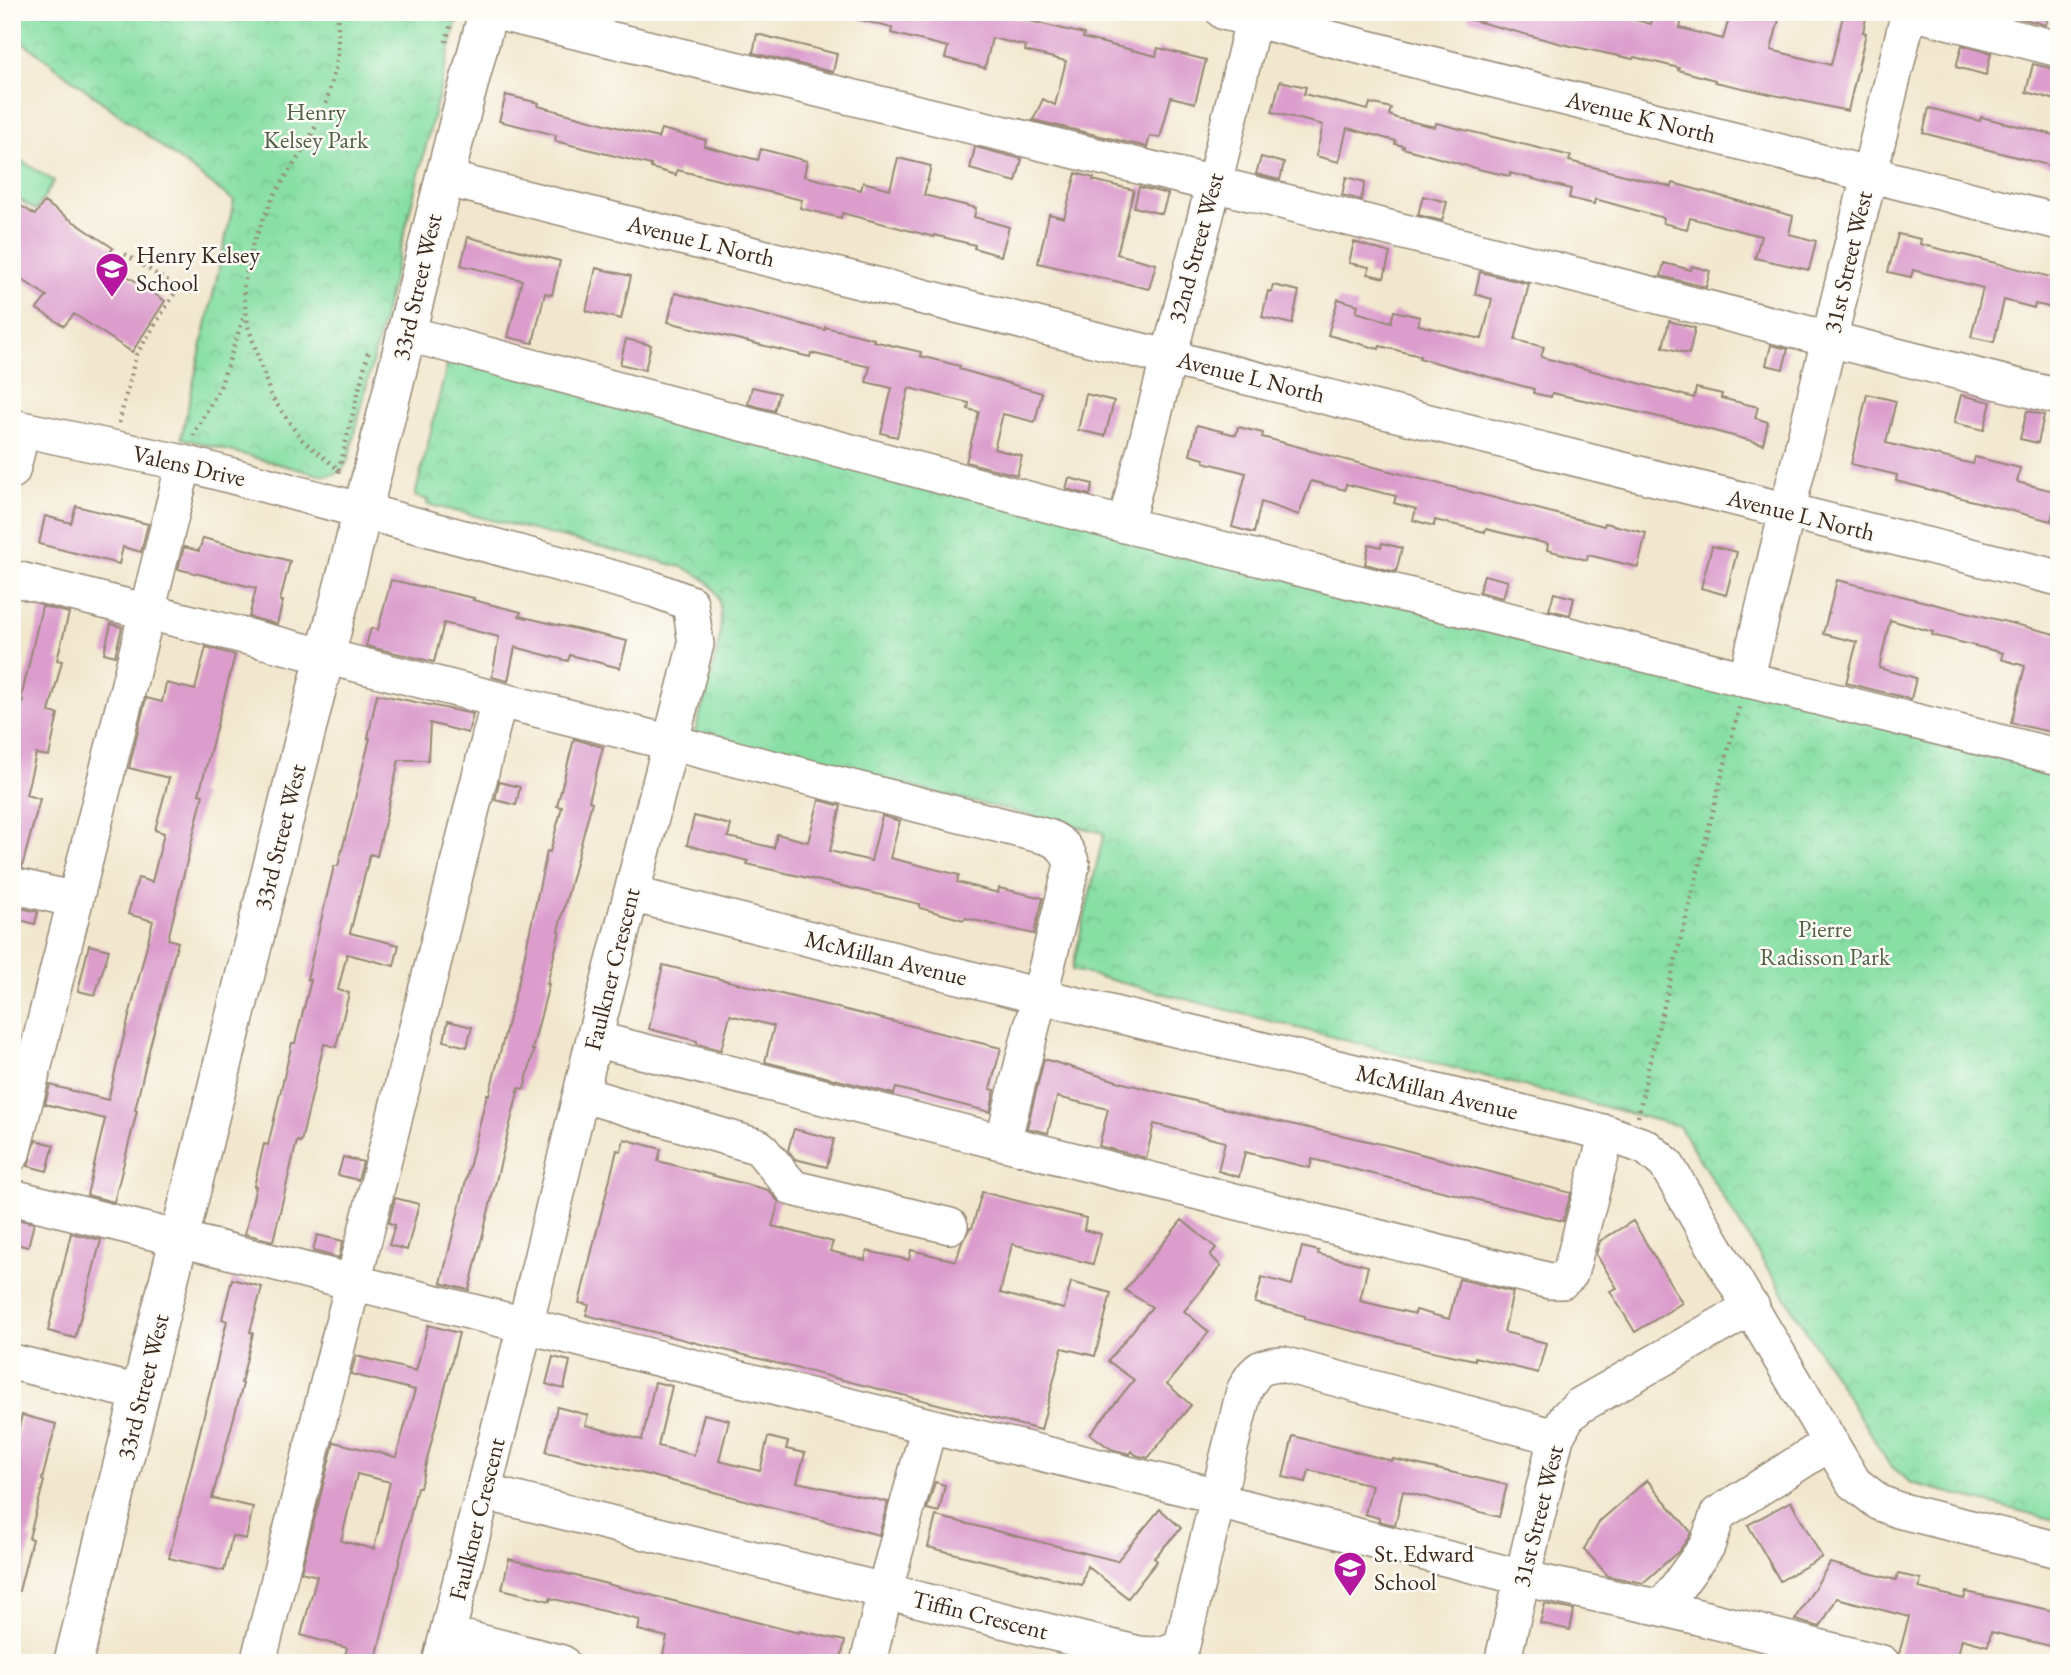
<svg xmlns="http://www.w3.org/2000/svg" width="2071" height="1675" viewBox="0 0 2071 1675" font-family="'EB Garamond',serif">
<defs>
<pattern id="park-crowns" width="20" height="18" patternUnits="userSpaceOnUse" patternTransform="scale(1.75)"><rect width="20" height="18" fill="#87dfa4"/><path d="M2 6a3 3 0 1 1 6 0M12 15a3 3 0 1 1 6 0" fill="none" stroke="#75c08d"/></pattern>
</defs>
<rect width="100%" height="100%" fill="#fdfcf7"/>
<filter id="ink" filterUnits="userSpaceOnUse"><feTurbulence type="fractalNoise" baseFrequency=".0143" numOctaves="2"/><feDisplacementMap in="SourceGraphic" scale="14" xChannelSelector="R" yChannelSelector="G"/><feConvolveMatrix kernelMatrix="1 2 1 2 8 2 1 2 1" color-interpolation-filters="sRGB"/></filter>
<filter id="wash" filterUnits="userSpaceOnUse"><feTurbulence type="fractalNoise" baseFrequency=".00686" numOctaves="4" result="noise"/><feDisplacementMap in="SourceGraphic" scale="28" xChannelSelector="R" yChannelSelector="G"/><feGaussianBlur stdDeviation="1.57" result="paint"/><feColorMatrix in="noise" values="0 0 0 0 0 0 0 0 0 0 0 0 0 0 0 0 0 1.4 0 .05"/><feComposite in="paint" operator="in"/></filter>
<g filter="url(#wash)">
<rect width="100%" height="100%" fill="#f2e7ce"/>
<path fill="#87dfa4" stroke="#618461" stroke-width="2" d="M 12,155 L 54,181 L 36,210 L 12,195 Z"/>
<path fill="url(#park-crowns)" stroke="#618461" stroke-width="2" d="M 12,12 L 459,12 L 349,457 C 344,472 337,476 320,475 L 181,438 L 234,201 L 12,34 Z
M 449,357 L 2059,761 L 2059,1521 L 1911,1483 L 1889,1464 L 1679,1126 L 1072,970 L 1104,833 L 694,735 C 703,700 732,625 716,593 C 709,579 695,573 682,567 L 427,504 L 428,500 L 415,496 Z"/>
<g id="blocks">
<path fill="#dc9dcd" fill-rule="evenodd" d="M 858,12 L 993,12 L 1084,34 L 1083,38 L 1156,56 L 1158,48 L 1206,60 L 1195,103 L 1171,97 L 1160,138 L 1150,136 L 1147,147 L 1033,120 L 1043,99 L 1055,105 L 1066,61 L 1025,51 L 1026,46 L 992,38 L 985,68 L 945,58 L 948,47 L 891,33 L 892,28 L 857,19 Z
M 1469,12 L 1604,12 L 1651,24 L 1654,12 L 1657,12 L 1682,19 L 1680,28 L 1723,39 L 1731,12 L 1781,12 L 1771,50 L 1831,65 L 1844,12 L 1867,14 L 1863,32 L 1866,33 L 1848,111 L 1715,82 L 1715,80 L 1678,70 L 1679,68 L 1634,57 L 1633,59 L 1562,44 L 1468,19 Z
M 2021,12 L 2049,12 L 2046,25 L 2020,18 Z
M 757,34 L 837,54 L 833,72 L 753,53 Z
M 1962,45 L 1991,53 L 1986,75 L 1956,67 Z
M 2033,64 L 2059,70 L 2059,87 L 2056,100 L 2026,92 Z
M 1280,81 L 1306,87 L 1304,94 L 1368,110 L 1370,103 L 1391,108 L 1389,115 L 1396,118 L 1435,127 L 1436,123 L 1571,156 L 1569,161 L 1672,187 L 1673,183 L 1793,216 L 1789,234 L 1816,241 L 1809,270 L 1755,258 L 1761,236 L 1690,218 L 1687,229 L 1663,223 L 1664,218 L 1595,199 L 1594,204 L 1569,198 L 1571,189 L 1510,173 L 1510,176 L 1482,170 L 1403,148 L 1404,146 L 1395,144 L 1396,141 L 1347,128 L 1339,162 L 1316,156 L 1323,125 L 1272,112 Z
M 506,95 L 539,103 L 538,106 L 658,138 L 661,129 L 706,140 L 704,146 L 758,160 L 761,149 L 807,161 L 804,176 L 861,190 L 863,182 L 890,189 L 898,158 L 931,166 L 924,195 L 976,208 L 974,217 L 1009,227 L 1001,256 L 974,248 L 975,245 L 934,235 L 934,237 L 842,213 L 841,218 L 800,208 L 802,200 L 677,170 L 676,175 L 651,168 L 651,165 L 555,141 L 556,135 L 499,121 Z
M 1929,108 L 1980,121 L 1981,117 L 2059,136 L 2059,168 L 1923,133 Z
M 975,147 L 1022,159 L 1016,182 L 970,169 Z
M 1261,157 L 1284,163 L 1280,180 L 1256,174 Z
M 1076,173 L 1094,178 L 1093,180 L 1134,190 L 1117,254 L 1156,264 L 1149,289 L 1038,263 L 1049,214 L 1064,218 Z
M 1346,177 L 1365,182 L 1361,200 L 1342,195 Z
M 1139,187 L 1168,194 L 1162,214 L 1134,207 Z
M 1423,196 L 1447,202 L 1442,221 L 1418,215 Z
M 12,200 L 35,215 L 44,202 L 113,248 L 105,261 L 165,301 L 132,352 L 74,314 L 64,326 L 37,309 L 47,296 L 12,273 Z
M 1898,234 L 1921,239 L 1920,244 L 2059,279 L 2059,309 L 2035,304 L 2034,308 L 2004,300 L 1994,342 L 1971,337 L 1983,288 L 1913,270 L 1911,277 L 1888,272 Z
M 468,237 L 560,261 L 552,295 L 545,293 L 533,343 L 508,337 L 522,280 L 461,265 Z
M 1354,242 L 1390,253 L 1384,278 L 1368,274 L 1369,267 L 1349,263 Z
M 1664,263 L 1691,270 L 1692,266 L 1710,271 L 1706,287 L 1661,276 Z
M 596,268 L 631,276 L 621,319 L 586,311 Z
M 1480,272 L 1529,284 L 1515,340 L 1544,347 L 1541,357 L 1694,398 L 1696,388 L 1722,394 L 1721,398 L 1758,407 L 1755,418 L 1768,422 L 1763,444 L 1677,421 L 1552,393 L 1551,397 L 1533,393 L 1534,389 L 1419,358 L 1420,356 L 1380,346 L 1379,349 L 1328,335 L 1338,299 L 1358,305 L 1356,312 L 1391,322 L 1394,311 L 1420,317 L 1418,325 L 1482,339 L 1492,299 L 1475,294 Z
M 1273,285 L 1299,291 L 1292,324 L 1262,317 L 1268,291 L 1271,292 Z
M 675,293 L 825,330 L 825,327 L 874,339 L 873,341 L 921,352 L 920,356 L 960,366 L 959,369 L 1042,393 L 1035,422 L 1003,414 L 994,449 L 1022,456 L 1017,475 L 966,462 L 979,412 L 968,409 L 969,403 L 909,388 L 897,437 L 881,433 L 892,388 L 866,382 L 870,367 L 811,353 L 810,357 L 668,322 Z
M 1669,321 L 1695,328 L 1689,354 L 1663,347 Z
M 626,339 L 651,345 L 645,370 L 620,364 Z
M 1771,345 L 1788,349 L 1783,369 L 1766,365 Z
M 752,387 L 779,393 L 774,411 L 748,404 Z
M 1086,394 L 1114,401 L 1105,436 L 1078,430 Z
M 1867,394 L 1896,401 L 1886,443 L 1973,464 L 1975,457 L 2020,468 L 2017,482 L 2058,492 L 2051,521 L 1896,481 L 1897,475 L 1851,464 Z
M 1961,395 L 1991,402 L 1984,430 L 1954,423 Z
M 2027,411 L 2044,415 L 2038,443 L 2020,439 Z
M 1197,425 L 1236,435 L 1238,427 L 1263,433 L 1262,437 L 1307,449 L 1307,450 L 1604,526 L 1605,523 L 1646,533 L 1638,567 L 1588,555 L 1587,560 L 1547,550 L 1548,544 L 1486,529 L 1485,532 L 1435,520 L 1434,526 L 1413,520 L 1416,509 L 1394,503 L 1396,496 L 1346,484 L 1345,490 L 1311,481 L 1299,515 L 1261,502 L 1254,533 L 1232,527 L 1246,473 L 1204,462 L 1204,459 L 1190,455 Z
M 1069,478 L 1093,484 L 1090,495 L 1066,489 Z
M 76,506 L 148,524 L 141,552 L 123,547 L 119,564 L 39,544 L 45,516 L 71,523 Z
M 203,538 L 290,561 L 280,601 L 283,601 L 277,624 L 249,617 L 256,588 L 178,569 L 184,547 L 199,551 Z
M 1382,543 L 1402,548 L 1396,572 L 1365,564 L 1369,544 L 1381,547 Z
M 1712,546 L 1737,552 L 1726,595 L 1701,588 Z
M 1484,575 L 1508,581 L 1503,598 L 1479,592 Z
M 391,580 L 474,598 L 473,600 L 521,612 L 519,616 L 627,641 L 620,668 L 570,655 L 568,661 L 515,647 L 508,681 L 492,677 L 499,637 L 444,623 L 434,662 L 366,646 L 371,628 L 378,630 Z
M 1837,580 L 2059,635 L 2059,734 L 2011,723 L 2025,666 L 2001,659 L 2003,653 L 1932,635 L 1933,632 L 1890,620 L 1879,668 L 1916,678 L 1911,699 L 1846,683 L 1857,642 L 1823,634 Z
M 1554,593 L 1574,598 L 1570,615 L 1549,610 Z
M 42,606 L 69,613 L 57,660 L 62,661 L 49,712 L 58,714 L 49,756 L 36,754 L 26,795 L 40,799 L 22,867 L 12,865 L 12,750 L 23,700 L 21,699 Z
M 111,624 L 122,627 L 115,656 L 104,653 Z
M 206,647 L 235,655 L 199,794 L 203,795 L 168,939 L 178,942 L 150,1046 L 135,1110 L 137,1111 L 114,1202 L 87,1195 L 105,1119 L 45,1104 L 50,1085 L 108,1100 L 153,921 L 128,914 L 138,878 L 152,882 L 164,833 L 155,830 L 169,778 L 129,768 L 146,698 L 162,702 L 166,683 L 195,690 Z
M 377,694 L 473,714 L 468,733 L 430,723 L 428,760 L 399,760 L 377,856 L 370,854 L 350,933 L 399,945 L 394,966 L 347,954 L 338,990 L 349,993 L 336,1047 L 324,1044 L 301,1142 L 297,1141 L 273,1241 L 245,1234 L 256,1186 L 254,1186 L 264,1144 L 268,1145 L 292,1043 L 295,1043 L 311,980 L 307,979 L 334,866 L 338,866 L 352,811 L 370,738 L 368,738 Z
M 574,739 L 603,747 L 589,801 L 592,802 L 558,931 L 560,931 L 547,984 L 549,984 L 532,1050 L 534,1050 L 524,1089 L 519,1088 L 469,1290 L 441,1283 L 487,1094 L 489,1095 L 522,968 L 547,851 L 550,852 L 562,807 L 557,806 Z
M 499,782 L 520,787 L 516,805 L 495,800 Z
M 819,800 L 841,806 L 830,851 L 871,861 L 882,816 L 900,821 L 890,858 L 959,875 L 957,882 L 998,893 L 999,888 L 1043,898 L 1034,934 L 965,918 L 964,920 L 920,908 L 920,904 L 747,864 L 748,861 L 687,845 L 694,816 L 731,825 L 728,837 L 774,848 L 777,834 L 808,842 Z
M 12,906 L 38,912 L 35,924 L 12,918 Z
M 89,945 L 109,950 L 95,995 L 78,991 Z
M 663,965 L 1001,1048 L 990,1089 L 995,1090 L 990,1112 L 896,1088 L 894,1094 L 765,1062 L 774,1026 L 730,1015 L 721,1050 L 697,1044 L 697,1041 L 649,1029 Z
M 448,1021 L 472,1027 L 467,1047 L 444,1041 Z
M 1044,1059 L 1127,1084 L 1259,1117 L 1386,1145 L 1571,1193 L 1563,1221 L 1312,1159 L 1310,1168 L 1245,1152 L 1239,1177 L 1218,1171 L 1225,1142 L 1154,1124 L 1146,1158 L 1099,1146 L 1108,1109 L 1057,1097 L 1048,1133 L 1027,1128 Z
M 794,1129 L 834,1139 L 827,1167 L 795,1159 L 788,1150 Z
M 624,1139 L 661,1149 L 658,1161 L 768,1190 L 779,1202 L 772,1226 L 833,1242 L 830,1251 L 865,1260 L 867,1251 L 909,1260 L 911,1250 L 956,1261 L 962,1242 L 970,1228 L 972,1228 L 982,1192 L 1086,1218 L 1084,1230 L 1101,1234 L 1093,1264 L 1012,1244 L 1000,1293 L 1064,1309 L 1071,1282 L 1111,1293 L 1095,1356 L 1062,1348 L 1041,1430 L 586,1315 L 589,1305 L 579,1303 L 617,1150 L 621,1151 Z
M 36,1140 L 54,1145 L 47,1171 L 28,1166 Z
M 343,1157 L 363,1162 L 358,1180 L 338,1175 Z
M 395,1198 L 419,1204 L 407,1250 L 389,1245 L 395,1225 L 389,1223 Z
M 12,1218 L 34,1223 L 28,1247 L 12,1243 Z
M 1182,1220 L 1216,1248 L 1210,1255 L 1221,1266 L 1184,1311 L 1209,1332 L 1167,1384 L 1191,1405 L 1148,1458 L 1136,1455 L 1132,1451 L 1130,1454 L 1111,1449 L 1090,1434 L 1134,1380 L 1108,1361 L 1152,1307 L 1125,1290 Z
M 1633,1221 L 1682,1303 L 1635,1332 L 1610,1291 L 1617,1288 L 1596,1254 L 1600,1241 Z
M 71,1233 L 101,1240 L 75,1338 L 48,1331 Z
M 317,1235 L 343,1241 L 339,1258 L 313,1251 Z
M 1302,1247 L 1319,1251 L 1318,1254 L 1368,1266 L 1360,1301 L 1415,1314 L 1416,1310 L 1449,1319 L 1459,1279 L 1513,1292 L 1504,1332 L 1546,1343 L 1538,1373 L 1475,1357 L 1475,1360 L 1437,1352 L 1305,1319 L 1305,1316 L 1255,1303 L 1262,1277 L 1292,1285 Z
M 232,1279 L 262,1287 L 250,1332 L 253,1333 L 241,1383 L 243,1384 L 212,1498 L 253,1507 L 246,1539 L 232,1536 L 224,1571 L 169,1558 L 227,1321 L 222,1319 Z
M 428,1325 L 459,1333 L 420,1487 L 417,1487 L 375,1663 L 343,1663 L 347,1648 L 301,1635 L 317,1576 L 301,1572 L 334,1442 L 396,1457 L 415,1390 L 351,1374 L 356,1356 L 416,1371 ZM 357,1474 L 390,1482 L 374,1549 L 341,1541 Z
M 553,1357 L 570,1361 L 564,1389 L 546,1384 Z
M 655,1382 L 672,1386 L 658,1446 L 694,1455 L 704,1414 L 729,1420 L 719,1461 L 760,1471 L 768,1437 L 788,1442 L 786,1449 L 805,1453 L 797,1482 L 888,1502 L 879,1535 L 641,1473 L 546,1452 L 557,1407 L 588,1415 L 585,1425 L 642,1440 Z
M 22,1415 L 56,1424 L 42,1480 L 44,1481 L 29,1538 L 32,1539 L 19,1591 L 12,1590 L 12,1483 L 17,1463 L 12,1461 L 12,1455 Z
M 1293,1436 L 1392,1461 L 1393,1459 L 1507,1485 L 1499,1517 L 1403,1491 L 1395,1525 L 1379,1521 L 1379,1518 L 1365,1514 L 1372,1485 L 1309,1470 L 1306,1482 L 1283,1477 Z
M 1647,1480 L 1691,1532 L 1689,1537 L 1679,1551 L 1643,1583 L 1608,1576 L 1584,1549 L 1600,1521 Z
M 935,1482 L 945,1485 L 939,1512 L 927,1509 Z
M 1791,1501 L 1822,1557 L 1780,1581 L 1748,1525 Z
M 1160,1509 L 1181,1528 L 1154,1558 L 1157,1561 L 1128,1598 L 1087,1566 L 1082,1585 L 928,1547 L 936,1516 L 1117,1561 Z
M 509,1559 L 799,1633 L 800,1631 L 845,1641 L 840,1663 L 661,1663 L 667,1637 L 638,1630 L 640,1620 L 550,1598 L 550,1601 L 502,1589 Z
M 1830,1563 L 1896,1580 L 1898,1574 L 1921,1579 L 1919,1588 L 1964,1599 L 1966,1592 L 2059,1612 L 2059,1648 L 1991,1632 L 1988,1646 L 1962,1639 L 1956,1663 L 1918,1663 L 1901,1659 L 1899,1654 L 1909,1617 L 1837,1598 L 1820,1627 L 1795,1620 Z
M 1545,1604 L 1574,1610 L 1570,1630 L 1540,1623 Z"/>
</g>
</g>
<g filter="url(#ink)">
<use href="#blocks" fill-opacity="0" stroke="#968876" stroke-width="2"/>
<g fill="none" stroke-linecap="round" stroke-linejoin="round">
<defs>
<path id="minor" d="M 496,12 L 1214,184 L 2059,397
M 1224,12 L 2059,222
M 1911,12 L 2059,49
M 443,178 L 2059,578
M 405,333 L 1125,525 L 2059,757
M 12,427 L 184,463 L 653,589 L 690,603 L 696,644 L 594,1039 L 525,1326 L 440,1663
M 12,471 L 22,431
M 1125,525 L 1214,184 L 1255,12
M 12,578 L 1048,837 C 1062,843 1068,850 1072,865 L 1003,1142
M 1746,680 L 1909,12
M 12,885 L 75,900
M 631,894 L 1039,996 L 1607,1133 L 1646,1147 L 1666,1164 L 1854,1483 L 1880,1503 L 1898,1510 L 2059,1550
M 594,1039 L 1550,1281 L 1562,1281 L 1570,1274 L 1607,1133
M 581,1094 L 759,1147 L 793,1188 L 950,1226
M 12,1154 L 184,463
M 12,1197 L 929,1426 L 1202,1492 L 1218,1501 L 1544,1583 L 1662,1608 L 1882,1663
M 12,1362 L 140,1393
M 484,1492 L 1139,1654 C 1157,1656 1166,1655 1182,1645 L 1244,1391 C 1254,1372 1258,1365 1282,1364 L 1556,1437
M 1662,1608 L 1707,1546 L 1718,1514 L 1830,1443
M 448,1634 L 562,1663
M 258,1663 L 499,700
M 868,1663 L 889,1574 L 929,1426
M 1502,1663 L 1556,1437 L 1567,1417 L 1579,1406 L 1752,1307"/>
<path id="major" d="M 73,1663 L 325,656 C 383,442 429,226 488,12"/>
</defs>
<use href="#minor" stroke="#968876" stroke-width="38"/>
<use href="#major" stroke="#968876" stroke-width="41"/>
<path stroke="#968876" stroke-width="4.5" stroke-dasharray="2 5" stroke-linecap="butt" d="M 338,12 L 338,57 L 325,107 L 309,140 L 273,197 L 253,243 L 243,289 L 248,326 L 271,396 L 301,439 L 339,470 L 338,473
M 446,42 L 454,12
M 119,423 L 136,355 L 178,288 L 125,254
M 193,436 L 220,387 L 245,313
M 339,470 L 369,349
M 1638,1117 L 1648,1069 L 1740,704"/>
<use href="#minor" stroke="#fff" stroke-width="35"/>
<use href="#major" stroke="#fff" stroke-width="38"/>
</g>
</g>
<defs>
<symbol id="school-pin" viewBox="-11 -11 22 30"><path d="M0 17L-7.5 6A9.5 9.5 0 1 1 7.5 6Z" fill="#b5179e" stroke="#fdfcf7"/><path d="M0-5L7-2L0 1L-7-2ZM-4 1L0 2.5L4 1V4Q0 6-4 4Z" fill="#fff"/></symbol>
</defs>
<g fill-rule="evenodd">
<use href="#school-pin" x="93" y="250" width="38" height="52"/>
<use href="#school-pin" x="1331" y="1549" width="38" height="52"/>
</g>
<g text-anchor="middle" stroke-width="5" stroke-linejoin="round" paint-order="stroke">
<g font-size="24" fill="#526046" stroke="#fdfcf7">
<text x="316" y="120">Henry<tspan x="316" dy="28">Kelsey Park</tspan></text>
<text x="1825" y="937">Pierre<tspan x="1825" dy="28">Radisson Park</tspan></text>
</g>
<g font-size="24" fill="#3b2a1e" stroke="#fdfcf7">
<text transform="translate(1641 117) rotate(14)" y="8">Avenue K North</text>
<text transform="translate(701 241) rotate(14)" y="8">Avenue L North</text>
<text transform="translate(1196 248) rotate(-75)" y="8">32nd Street West</text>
<text transform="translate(1848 262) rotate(-77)" y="8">31st Street West</text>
<text transform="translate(417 287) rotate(-77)" y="8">33rd Street West</text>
<text transform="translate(1251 377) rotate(14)" y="8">Avenue L North</text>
<text transform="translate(189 466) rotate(13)" y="8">Valens Drive</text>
<text transform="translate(1801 515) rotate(14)" y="8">Avenue L North</text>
<text transform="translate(280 837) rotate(-76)" y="8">33rd Street West</text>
<text transform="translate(886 958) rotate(14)" y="8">McMillan Avenue</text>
<text transform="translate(612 969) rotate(-76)" y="8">Faulkner Crescent</text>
<text transform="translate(1437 1092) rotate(14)" y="8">McMillan Avenue</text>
<text transform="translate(143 1387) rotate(-76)" y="8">33rd Street West</text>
<text transform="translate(1538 1516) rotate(-76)" y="8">31st Street West</text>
<text transform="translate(477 1519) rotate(-76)" y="8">Faulkner Crescent</text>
<text transform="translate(980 1615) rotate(14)" y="8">Tiffin Crescent</text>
</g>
<g font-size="24" fill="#3b2a1e" stroke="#fdfcf7" text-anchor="start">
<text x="136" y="263">Henry Kelsey<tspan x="136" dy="28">School</tspan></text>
<text x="1374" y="1562">St. Edward<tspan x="1374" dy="28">School</tspan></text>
</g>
</g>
<rect width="2071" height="1675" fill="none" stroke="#fdfcf7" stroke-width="42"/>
</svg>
